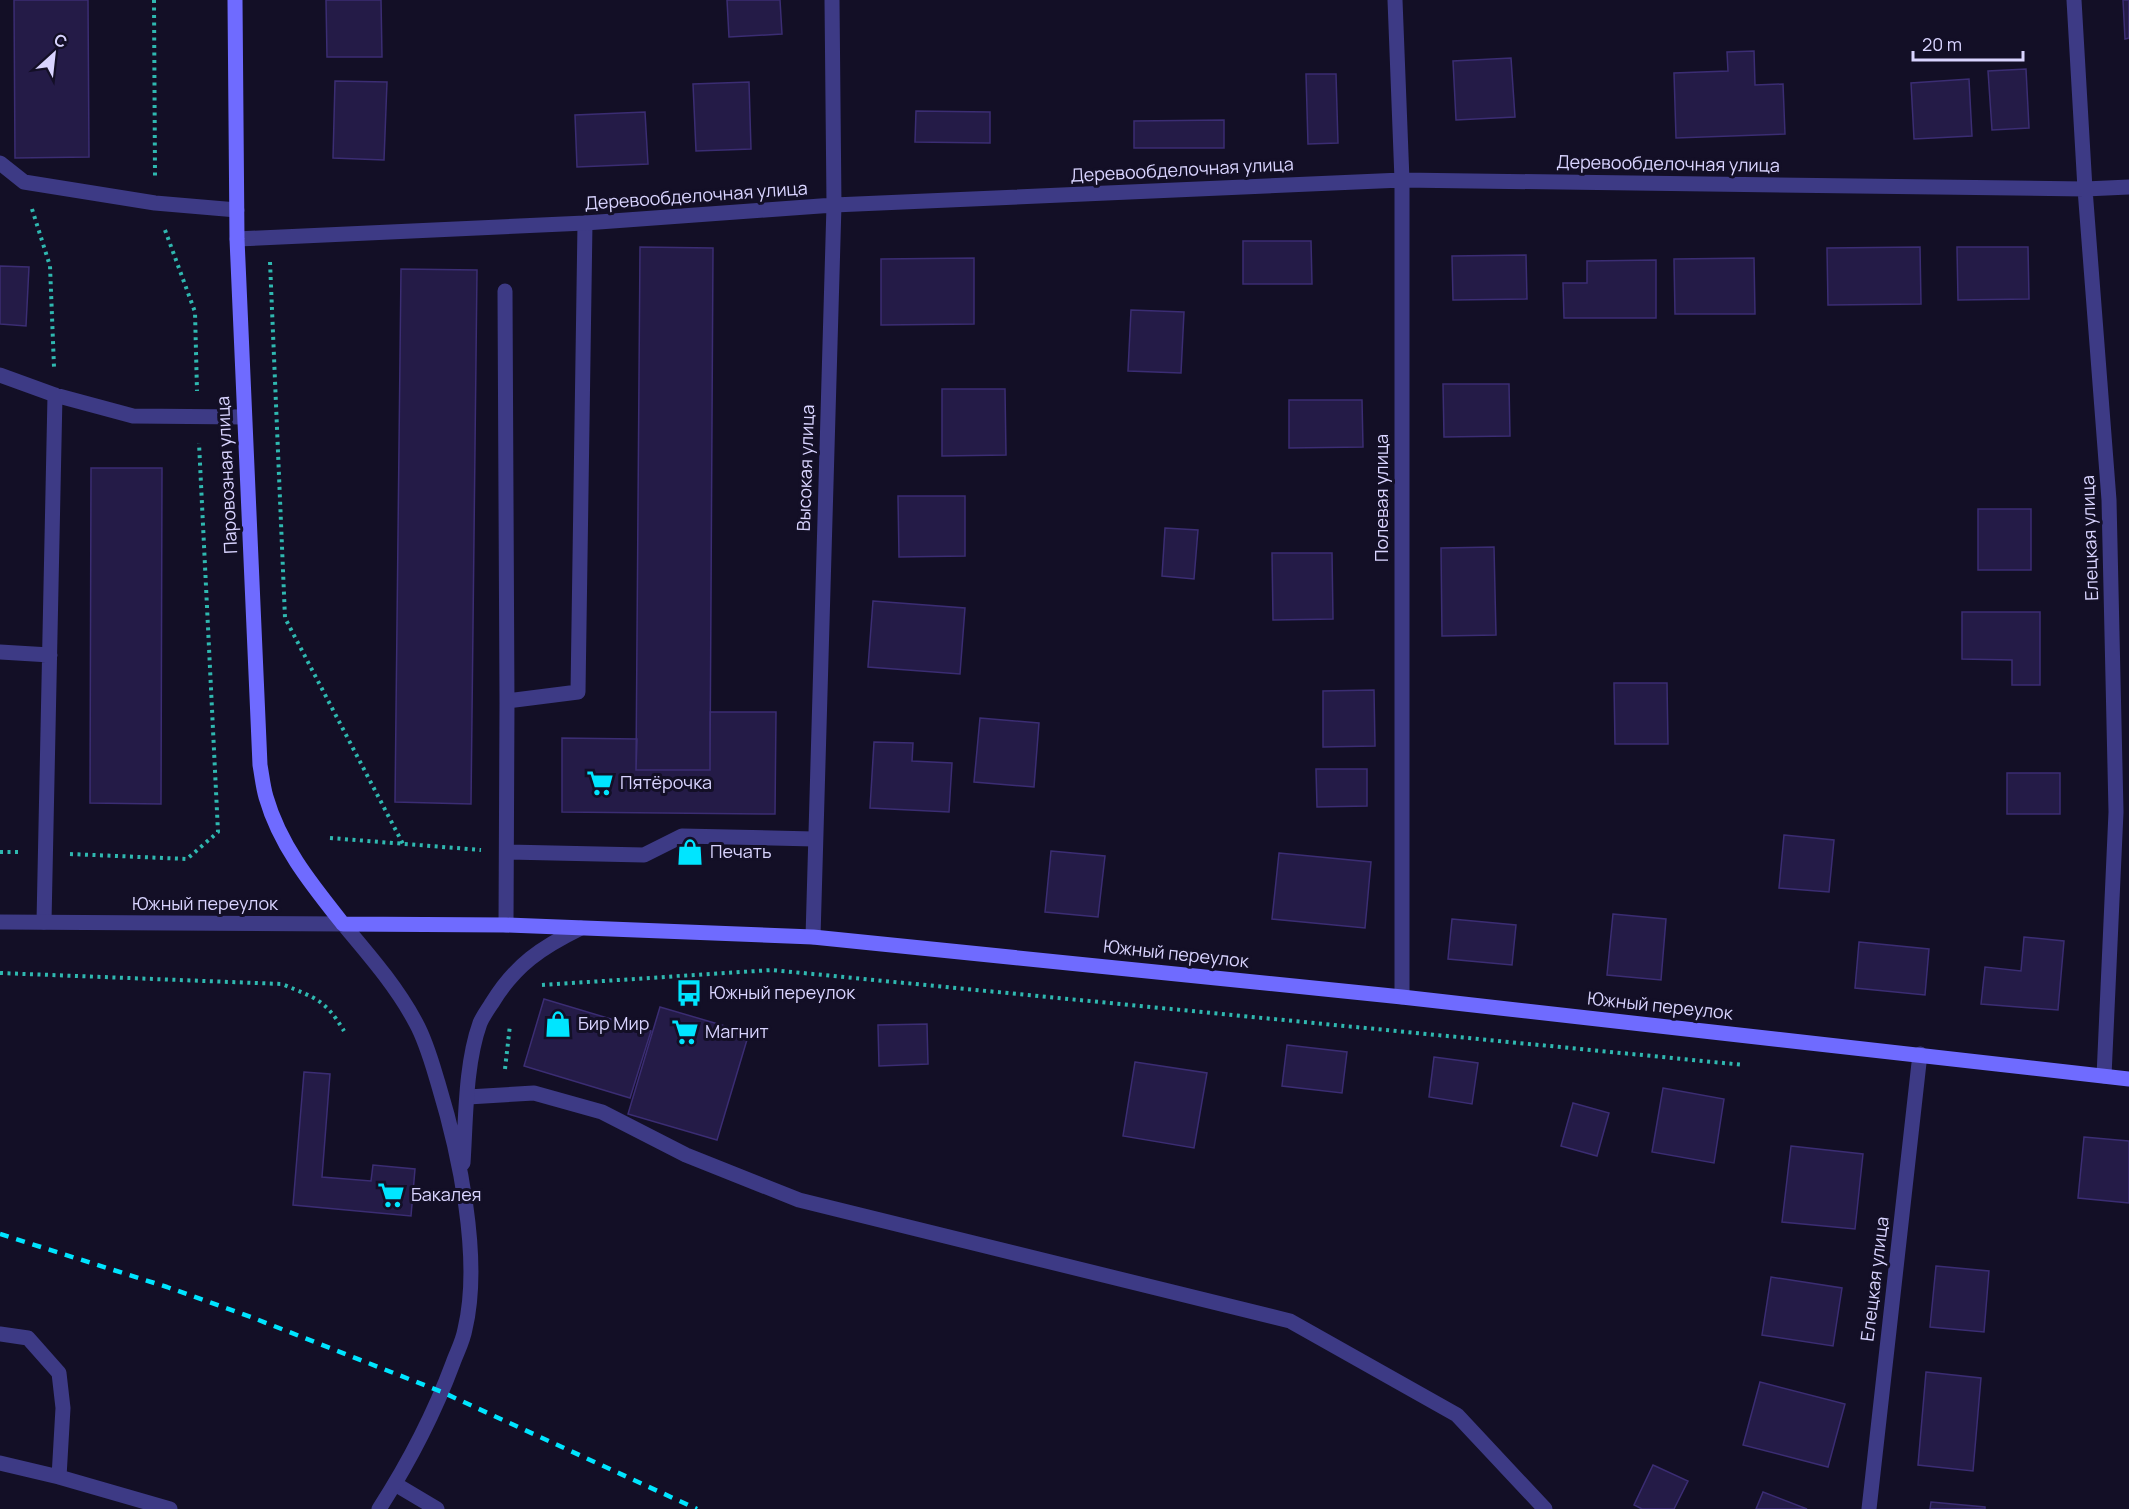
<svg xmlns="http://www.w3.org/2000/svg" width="2129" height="1509" viewBox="0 0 2129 1509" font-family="Manrope,sans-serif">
<rect width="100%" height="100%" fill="#130f26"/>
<path fill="#241b47" stroke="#3b2d73" stroke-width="1.5" d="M 14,0 L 88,0 L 89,157 L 15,158 Z
M 326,0 L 381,0 L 382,57 L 327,57 Z
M 727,0 L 780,0 L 782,34 L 729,37 Z
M 2123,0 L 2129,0 L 2129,38 L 2125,39 Z
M 1754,51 L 1755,85 L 1783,84 L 1785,134 L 1676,138 L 1674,73 L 1728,71 L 1727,52 Z
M 1511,58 L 1515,117 L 1456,120 L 1453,61 Z
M 2026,69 L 2029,128 L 1992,130 L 1988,71 Z
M 1306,74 L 1336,74 L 1338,143 L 1308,144 Z
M 1969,79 L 1972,136 L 1914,139 L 1911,83 Z
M 335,81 L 387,82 L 384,160 L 333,158 Z
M 749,82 L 751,149 L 696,151 L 693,84 Z
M 916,111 L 990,112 L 990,143 L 915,142 Z
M 645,112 L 648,164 L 577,167 L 575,115 Z
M 1224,120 L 1224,148 L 1134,148 L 1134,121 Z
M 1243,241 L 1311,241 L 1312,284 L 1243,284 Z
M 640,247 L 713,248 L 710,770 L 636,770 Z
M 1920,247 L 1921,304 L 1828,305 L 1827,248 Z
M 1957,247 L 2028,247 L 2029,299 L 1958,300 Z
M 1526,255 L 1527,299 L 1453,300 L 1452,256 Z
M 974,258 L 974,324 L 881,325 L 881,259 Z
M 1754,258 L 1755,314 L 1675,314 L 1674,259 Z
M 1656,260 L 1656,318 L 1564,318 L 1563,283 L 1587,283 L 1587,261 Z
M 0,266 L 29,267 L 26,326 L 0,324 Z
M 401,269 L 477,270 L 471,804 L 395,802 Z
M 1131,310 L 1184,312 L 1181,373 L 1128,371 Z
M 1443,384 L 1509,384 L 1510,436 L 1444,437 Z
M 942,389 L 1005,389 L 1006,455 L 942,456 Z
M 1289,400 L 1362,400 L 1363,447 L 1289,448 Z
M 91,468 L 162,468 L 161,804 L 90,803 Z
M 898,496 L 965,496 L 965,556 L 899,557 Z
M 1978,509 L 2031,509 L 2031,570 L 1978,570 Z
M 1165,528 L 1198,530 L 1194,579 L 1162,576 Z
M 1494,547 L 1496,635 L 1442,636 L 1441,548 Z
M 1272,553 L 1332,553 L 1333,619 L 1273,620 Z
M 873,601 L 965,608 L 960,674 L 868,667 Z
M 1962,612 L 2040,612 L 2040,685 L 2012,685 L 2012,660 L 1962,659 Z
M 1614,683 L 1667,683 L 1668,744 L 1615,744 Z
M 1374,690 L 1375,746 L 1323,747 L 1323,691 Z
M 710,712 L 776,712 L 775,814 L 562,812 L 562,738 L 637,739 L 636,770 L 710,770 Z
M 980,718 L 1039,723 L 1034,787 L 974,782 Z
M 874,742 L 913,743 L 912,761 L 952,763 L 949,812 L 870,808 Z
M 1316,769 L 1367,769 L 1367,806 L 1317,807 Z
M 2007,773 L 2060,773 L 2060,814 L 2007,814 Z
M 1784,835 L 1834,840 L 1829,892 L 1779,888 Z
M 682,843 L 699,843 L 698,860 L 681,860 Z
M 1051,851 L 1105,856 L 1098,917 L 1045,912 Z
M 1279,853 L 1371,862 L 1365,928 L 1272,919 Z
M 1613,914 L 1666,919 L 1661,980 L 1607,975 Z
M 1452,919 L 1516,925 L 1512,965 L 1448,959 Z
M 2024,937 L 2064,941 L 2058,1010 L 1981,1004 L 1985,967 L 2021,971 Z
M 1859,942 L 1929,949 L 1925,995 L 1855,988 Z
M 544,999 L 651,1031 L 630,1098 L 524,1066 Z
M 660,1007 L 749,1033 L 717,1140 L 628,1114 Z
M 927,1024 L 928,1064 L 879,1066 L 878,1025 Z
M 1287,1045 L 1347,1052 L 1342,1093 L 1282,1086 Z
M 1434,1057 L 1478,1063 L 1472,1104 L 1429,1097 Z
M 1135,1062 L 1207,1073 L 1194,1148 L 1123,1136 Z
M 304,1072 L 330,1074 L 322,1177 L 371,1181 L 373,1165 L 415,1169 L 411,1216 L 293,1205 Z
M 1663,1088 L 1724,1099 L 1714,1163 L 1652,1152 Z
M 1573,1103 L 1609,1113 L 1597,1156 L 1561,1146 Z
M 2084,1137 L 2129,1141 L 2129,1203 L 2078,1198 Z
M 1791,1146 L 1863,1154 L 1855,1229 L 1782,1222 Z
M 1936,1266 L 1989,1271 L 1984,1332 L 1930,1327 Z
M 1771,1277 L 1842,1288 L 1833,1346 L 1762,1335 Z
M 1926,1372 L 1981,1378 L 1973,1471 L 1918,1465 Z
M 1760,1382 L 1845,1404 L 1828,1467 L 1743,1445 Z
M 1653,1465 L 1688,1481 L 1674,1509 L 1642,1509 L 1634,1505 Z
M 1763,1492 L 1807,1509 L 1756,1509 Z
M 1931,1502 L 1985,1507 L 1985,1509 L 1930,1509 Z"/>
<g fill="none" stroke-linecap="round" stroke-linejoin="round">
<path stroke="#2fb8b0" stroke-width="4" stroke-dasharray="3 4.5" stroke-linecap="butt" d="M 154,0 L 155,176
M 32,209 L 50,266 L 54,367
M 165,230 L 195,312 L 197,391
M 270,262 L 285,618 L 403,844
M 330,838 L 481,850
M 0,852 L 20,852
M 70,854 L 187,859 L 218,832 L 199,443
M 0,973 L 282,984 C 315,998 325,999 344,1031
M 542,985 L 772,970 L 1744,1065
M 505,1069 L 510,1025"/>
<path stroke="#3d3a85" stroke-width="15" d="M 0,163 L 24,182 L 155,203 L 237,210
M 505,291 L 507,705
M 0,375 L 55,395 L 133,416 L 244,417
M 0,652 L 50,655
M 507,852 L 644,855 L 682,836 L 814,839
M 44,922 L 55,395
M 506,925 L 507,701 L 578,692 L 585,223
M 468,1097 L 534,1093 L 602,1112 L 686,1155 L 799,1200 L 1290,1321 L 1457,1415 L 1545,1509
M 0,1334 L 28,1338 L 59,1373 L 63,1408 L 59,1477
M 0,1463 L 59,1477 L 170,1509
M 395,1484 L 437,1509"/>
<path stroke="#3d3a85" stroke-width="15" d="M 1395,0 L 1402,180 L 1402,997
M 2074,0 L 2085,189 L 2109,500 L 2116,812 L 2104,1076
M 237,239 L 585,223 L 834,205 L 1402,180 L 2085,189 L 2129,187
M 813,937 L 834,205 L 832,0
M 1869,1509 L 1920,1054"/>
<path stroke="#3d3a85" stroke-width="15" d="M 0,922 L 343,924 C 369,955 397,987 416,1023 C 426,1041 432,1063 438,1083 C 459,1152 482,1258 465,1329 C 463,1341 457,1352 453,1363 C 434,1414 408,1464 379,1509
M 463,1163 C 466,1119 465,1065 480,1023 C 483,1016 488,1009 492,1003 C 515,965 542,947 581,928"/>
<path stroke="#6f6bff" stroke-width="15" d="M 235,0 L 237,239 L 260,765 C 262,776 263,787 266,797 C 280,846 312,885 343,924 L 506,925 L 813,937 L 1402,997 L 2129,1079"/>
<path stroke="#00e5ff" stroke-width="4.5" stroke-dasharray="9 8" stroke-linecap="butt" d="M 0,1234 L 167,1287 L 251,1317 L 442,1392 L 697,1509"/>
</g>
<defs>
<symbol id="supermarket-bare" viewBox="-9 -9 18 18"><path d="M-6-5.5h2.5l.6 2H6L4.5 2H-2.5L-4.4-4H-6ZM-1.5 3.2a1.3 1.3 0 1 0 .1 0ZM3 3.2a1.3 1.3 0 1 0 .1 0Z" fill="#00e5ff" stroke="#130f26" stroke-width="2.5" paint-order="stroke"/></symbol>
<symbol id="shop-bare" viewBox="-9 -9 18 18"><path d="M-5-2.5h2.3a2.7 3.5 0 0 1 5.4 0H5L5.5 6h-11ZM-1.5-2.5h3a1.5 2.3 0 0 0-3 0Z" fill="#00e5ff" stroke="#130f26" stroke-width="2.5" paint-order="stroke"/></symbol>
<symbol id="bus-bare" viewBox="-9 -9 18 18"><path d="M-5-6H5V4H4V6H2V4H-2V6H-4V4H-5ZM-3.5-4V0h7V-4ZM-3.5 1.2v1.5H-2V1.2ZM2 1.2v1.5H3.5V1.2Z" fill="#00e5ff" stroke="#130f26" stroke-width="2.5" paint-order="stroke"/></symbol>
</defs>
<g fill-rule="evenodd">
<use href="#supermarket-bare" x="581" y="764" width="38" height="38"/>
<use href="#shop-bare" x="671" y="833" width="38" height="38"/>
<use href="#bus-bare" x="670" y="974" width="38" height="38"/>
<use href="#shop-bare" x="539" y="1005" width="38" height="38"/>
<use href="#supermarket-bare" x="666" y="1013" width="38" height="38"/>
<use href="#supermarket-bare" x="372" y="1176" width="38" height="38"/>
</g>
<g text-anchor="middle" stroke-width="6" stroke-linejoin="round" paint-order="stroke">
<g font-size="18" fill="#d9d4ff" stroke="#130f26">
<text transform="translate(1668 164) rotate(1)" y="6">Деревообделочная улица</text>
<text transform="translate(1182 170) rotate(-3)" y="6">Деревообделочная улица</text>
<text transform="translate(696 196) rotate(-4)" y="6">Деревообделочная улица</text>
<text transform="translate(806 468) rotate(-88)" y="6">Высокая улица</text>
<text transform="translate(227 475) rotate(-93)" y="6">Паровозная улица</text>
<text transform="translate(1382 498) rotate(-90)" y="6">Полевая улица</text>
<text transform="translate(2090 538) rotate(-92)" y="6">Елецкая улица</text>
<text x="205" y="910">Южный переулок</text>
<text transform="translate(1176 954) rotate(6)" y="6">Южный переулок</text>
<text transform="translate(1660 1006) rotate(6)" y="6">Южный переулок</text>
<text transform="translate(1875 1279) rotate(-83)" y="6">Елецкая улица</text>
</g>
<g font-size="18" fill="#d9d4ff" stroke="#130f26" text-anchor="start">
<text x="620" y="789">Пятёрочка</text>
<text x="710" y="858">Печать</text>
<text x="709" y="999">Южный переулок</text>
<text x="578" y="1030">Бир Мир</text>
<text x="705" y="1038">Магнит</text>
<text x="411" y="1201">Бакалея</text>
</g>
</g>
<g transform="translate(54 54) rotate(27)" stroke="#130f26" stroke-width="4.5" paint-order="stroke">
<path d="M0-4.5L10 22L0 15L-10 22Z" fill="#d9d4ff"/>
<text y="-9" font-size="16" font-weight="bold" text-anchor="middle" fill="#d9d4ff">С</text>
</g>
<path d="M1913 51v9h110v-9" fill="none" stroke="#d9d4ff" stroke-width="3"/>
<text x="1922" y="51" font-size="18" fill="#d9d4ff" stroke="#130f26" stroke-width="4.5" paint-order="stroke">20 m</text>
</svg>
